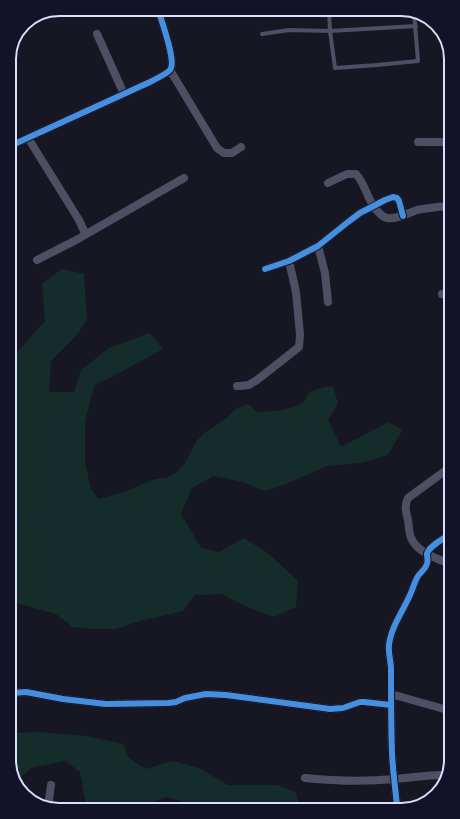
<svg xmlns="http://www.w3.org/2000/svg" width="460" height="819" viewBox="0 0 460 819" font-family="Karla,sans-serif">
<rect width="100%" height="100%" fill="#171723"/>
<path fill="#152d2a" d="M 62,269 L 84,274 L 87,320 L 76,336 L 51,361 L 49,392 L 74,392 L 81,370 L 109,348 L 150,333 L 163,349 L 119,373 L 95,385 L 90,400 L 85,424 L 85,463 L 91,489 L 98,499 L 121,493 L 155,479 L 166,478 L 176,473 L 185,463 L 196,442 L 204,433 L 224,420 L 237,408 L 248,404 L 258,412 C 269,412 297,410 305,400 C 307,398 308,394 310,392 L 321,388 L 333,386 L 338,403 L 328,420 L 341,447 L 389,422 L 402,430 L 388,455 L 361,463 L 327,466 L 286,484 L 265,491 L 243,482 L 213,476 L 192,488 L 181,514 L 201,548 L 219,552 L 244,538 L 269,554 L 298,581 L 296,607 L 274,617 L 245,606 L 222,594 L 195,595 L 183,611 L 144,620 L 115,629 L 90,629 L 73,627 L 56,614 L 13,602 L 12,524 L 23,522 L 14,513 L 12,509 L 11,359 L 45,321 L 42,284 Z
M 38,732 L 86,736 L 123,744 L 129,758 L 146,769 L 172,761 L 199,768 L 228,785 L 277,785 L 296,792 L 298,803 L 278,807 L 197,808 L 193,804 L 166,797 L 131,809 L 87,809 L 80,772 L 65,761 L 31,768 L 16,782 L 16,784 L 14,782 L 14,733 Z"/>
<path fill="#122e45" d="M 12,509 L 14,513 L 23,522 L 12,524 Z"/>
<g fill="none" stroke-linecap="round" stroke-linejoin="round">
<path stroke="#4d5063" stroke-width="4" d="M 329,9 L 330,31 L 335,68 L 377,65 L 418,61 L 414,12
M 262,34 L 289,30 L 330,31 L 416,26"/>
<path stroke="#4d5063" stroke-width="8" d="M 97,34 L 124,94
M 170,70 L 217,148 L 224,153 L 232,153 L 241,147
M 28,138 L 79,220 L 85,233 L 83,236 L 80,238 L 37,260
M 418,142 L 447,142
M 10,146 L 150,82 C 155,79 167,74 170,70 C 177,62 161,20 158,9
M 328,183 L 347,174 L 356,174 C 364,182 367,197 374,207 C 377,211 382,217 387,218 C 395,220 409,213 417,210 C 427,208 437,207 447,206
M 83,236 L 184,178
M 318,246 L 325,273 L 328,302
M 265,269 L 289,261 L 318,246 L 348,222 L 360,213 L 385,200 L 393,197 L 397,198 L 399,201 L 403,216
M 442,294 L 448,293
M 237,386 L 240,386 L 249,385 L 257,380 L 299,347 L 300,335 L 296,292 L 289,261
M 449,468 L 408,498 C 404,506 406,512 408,520 C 409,526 409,533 411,538 C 418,553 436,558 450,564
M 13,693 L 26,692 L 63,699 L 106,704 L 168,703 L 176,702 L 185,698 L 206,694 L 226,695 L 330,709 L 343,708 L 360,702 L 364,702 L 391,705
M 391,694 L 451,711
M 305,778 C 335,781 365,782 394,779 C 412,778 429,774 447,775
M 397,805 C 395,788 393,771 392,754 C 391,725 391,697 391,669 C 391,661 388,653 389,645 C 391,627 403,611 410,595 C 413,589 414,583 417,578 C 419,573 424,571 426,566 C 429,562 427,559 427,554 C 428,547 443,539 449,535
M 48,807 L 51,785"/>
<defs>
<path id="cycleway" d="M 10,146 L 150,82 C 155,79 167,74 170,70 C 177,62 161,20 158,9
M 265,269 L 289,261 L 318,246 L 348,222 L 360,213 L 385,200 L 393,197 L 397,198 L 399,201 L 403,216
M 13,693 L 26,692 L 63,699 L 106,704 L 168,703 L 176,702 L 185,698 L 206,694 L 226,695 L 330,709 L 343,708 L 360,702 L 364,702 L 391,705
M 397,805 C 395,788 393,771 392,754 C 391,725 391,697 391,669 C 391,661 388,653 389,645 C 391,627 403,611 410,595 C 413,589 414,583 417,578 C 419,573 424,571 426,566 C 429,562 427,559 427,554 C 428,547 443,539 449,535"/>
</defs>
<use href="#cycleway" stroke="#121328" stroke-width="8"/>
<use href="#cycleway" stroke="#468fdf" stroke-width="6"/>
</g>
<path d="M0 0H460V819H0ZM59 16H401A43 43 0 0 1 444 59V760A43 43 0 0 1 401 803H59A43 43 0 0 1 16 760V59A43 43 0 0 1 59 16Z" fill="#121328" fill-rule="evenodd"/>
<path fill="none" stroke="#dbdefc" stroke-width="2" d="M59 16H401A43 43 0 0 1 444 59V760A43 43 0 0 1 401 803H59A43 43 0 0 1 16 760V59A43 43 0 0 1 59 16Z"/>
</svg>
